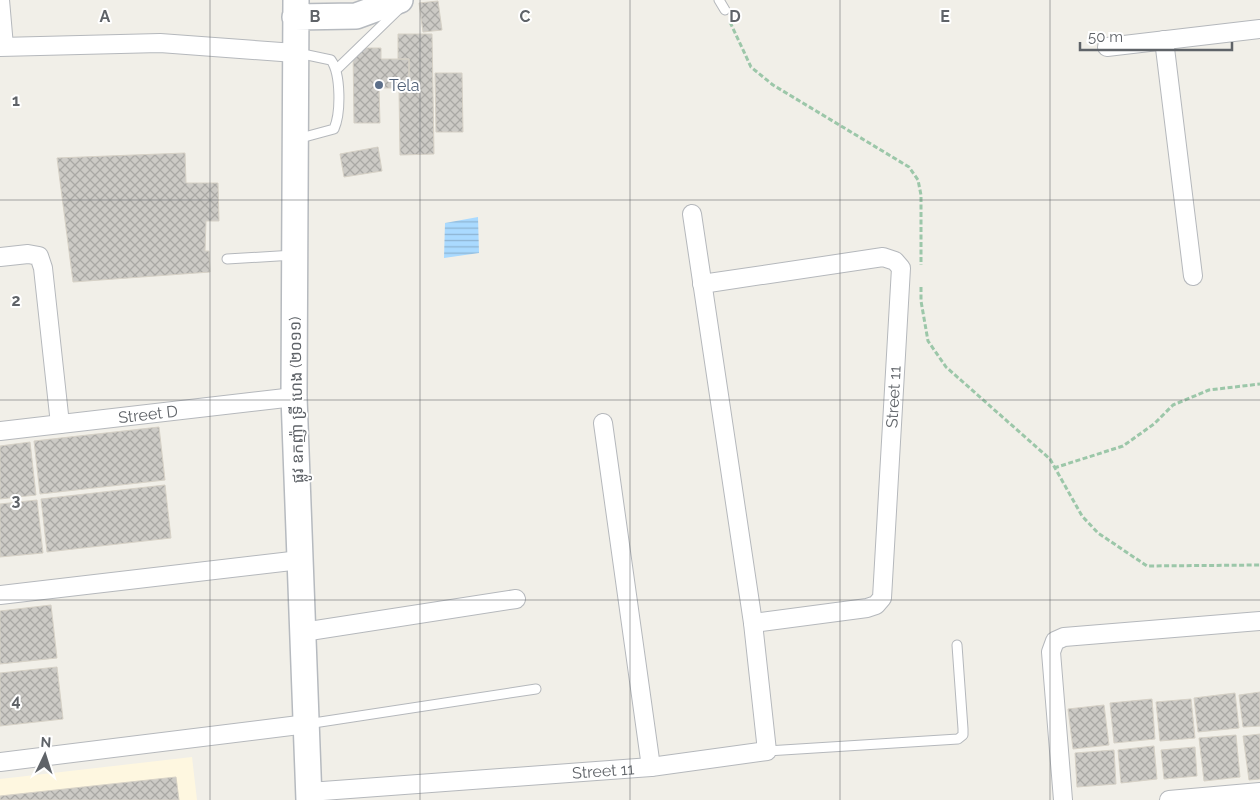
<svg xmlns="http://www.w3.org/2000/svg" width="1260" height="800" viewBox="0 0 1260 800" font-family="Raleway,'Noto Sans Khmer',sans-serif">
<defs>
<pattern id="water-rules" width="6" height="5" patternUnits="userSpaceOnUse" patternTransform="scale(1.25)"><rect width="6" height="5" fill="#aadaff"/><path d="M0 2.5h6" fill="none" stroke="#8eb4d2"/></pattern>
<pattern id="building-cross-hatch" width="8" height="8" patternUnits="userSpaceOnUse" patternTransform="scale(1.25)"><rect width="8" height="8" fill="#cccac5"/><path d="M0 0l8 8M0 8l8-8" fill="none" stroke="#a9a8a4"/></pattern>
</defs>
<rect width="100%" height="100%" fill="#f1efe8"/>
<path fill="#fef7e0" d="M 192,757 L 197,800 L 0,800 L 0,779 Z"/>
<path fill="url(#water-rules)" d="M 478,217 L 479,253 L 444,258 L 445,223 Z"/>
<path fill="url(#building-cross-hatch)" stroke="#d6d1c6" d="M 438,1 L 442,30 L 423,32 L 419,3 Z
M 398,34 L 432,34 L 434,154 L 400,155 L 399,88 L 409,88 L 409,59 L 398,59 Z
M 353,48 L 381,48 L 381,59 L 409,59 L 409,88 L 379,88 L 380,123 L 354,123 Z
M 435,73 L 462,73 L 463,132 L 436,132 Z
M 378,147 L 382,171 L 344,177 L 340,154 Z
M 185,153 L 186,183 L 218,183 L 219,221 L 206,221 L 205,251 L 209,251 L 210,272 L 73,282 L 57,158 Z
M 159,427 L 165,480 L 40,494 L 34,441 Z
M 30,442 L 36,495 L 0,499 L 0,446 Z
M 165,485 L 171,538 L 47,552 L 41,499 Z
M 37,500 L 43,553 L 0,557 L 0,504 Z
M 51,605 L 57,658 L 0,664 L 0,611 Z
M 57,667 L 63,719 L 0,726 L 0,673 Z
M 1260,692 L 1260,726 L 1243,727 L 1239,695 Z
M 1235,693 L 1239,728 L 1198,732 L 1194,698 Z
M 1152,699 L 1155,739 L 1114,743 L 1110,703 Z
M 1191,699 L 1195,738 L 1160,741 L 1156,702 Z
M 1104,705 L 1109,745 L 1073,749 L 1068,709 Z
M 1260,734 L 1260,779 L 1249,780 L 1243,736 Z
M 1236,735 L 1240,777 L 1204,781 L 1199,738 Z
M 1154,746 L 1157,779 L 1121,783 L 1118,750 Z
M 1195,747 L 1197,776 L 1164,779 L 1161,750 Z
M 1114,750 L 1116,784 L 1077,787 L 1075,753 Z
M 176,777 L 179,800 L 0,800 L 0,796 Z"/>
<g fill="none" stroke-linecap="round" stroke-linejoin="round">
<defs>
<path id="lane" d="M 719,0 L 725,10
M 337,69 L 400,8
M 297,139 L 334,129 C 341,113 341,74 331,60 L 298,53
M 227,259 L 294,255
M 307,724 L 536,689
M 767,751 L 958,739 L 963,735 L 963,729 L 957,645"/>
<g id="street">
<path d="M 0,0 L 4,46"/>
<path d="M 1164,40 L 1193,276"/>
<path d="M 0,47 L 160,43 L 295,53"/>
<path d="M 1107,47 L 1260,29"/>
<path d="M 0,257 L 28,254 L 39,256 L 43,268 L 60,424"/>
<path d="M 702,284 L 883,257 L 895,261 L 901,268 L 882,598 L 876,605 L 867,608 L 753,623"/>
<path d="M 603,423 L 651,767"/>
<path id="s1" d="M 0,431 L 294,397"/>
<path d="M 0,595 L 300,560"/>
<path d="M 303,632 L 516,599"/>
<path d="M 0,762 L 307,724"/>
<path id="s2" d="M 309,792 L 651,767 L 767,751 L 753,623 L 692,214"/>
<path d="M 1063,800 L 1051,652 L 1055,641 L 1064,637 L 1260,621"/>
<path d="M 1169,800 L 1260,792"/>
</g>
<path id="secondary" d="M 296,0 L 294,397 L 309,800
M 295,17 L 356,16 L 400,0"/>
</defs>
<use href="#lane" stroke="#b5b8bc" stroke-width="11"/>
<use href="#street" stroke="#b5b8bc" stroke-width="20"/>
<use href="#secondary" stroke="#b6babf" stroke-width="28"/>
<path stroke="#9cc7a9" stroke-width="3" stroke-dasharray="5 2.5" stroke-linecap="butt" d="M 730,22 L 751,67 L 773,85 L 909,167 L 918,180 L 921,195 L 921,265
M 921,287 L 921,301 L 928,341 L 946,367 L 1050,459 L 1082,516 L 1098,533 L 1147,566 L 1260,565
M 1054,468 L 1123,446 L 1154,424 L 1173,405 L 1209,390 L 1260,384"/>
<use href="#lane" stroke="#fff" stroke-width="9"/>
<use href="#street" stroke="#fff" stroke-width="18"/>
<use href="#secondary" stroke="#fff" stroke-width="25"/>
</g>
<path fill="none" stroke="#5f6368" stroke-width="1" stroke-opacity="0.55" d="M 210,0 L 210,800M 420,0 L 420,800M 630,0 L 630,800M 840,0 L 840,800M 1050,0 L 1050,800M 0,200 L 1260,200M 0,400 L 1260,400M 0,600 L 1260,600"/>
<circle fill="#5c6f8a" stroke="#fff" stroke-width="2" cx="379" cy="85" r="5"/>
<g text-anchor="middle" stroke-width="4" stroke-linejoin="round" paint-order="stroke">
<g font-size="16" fill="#4e5e75" stroke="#fff" text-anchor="start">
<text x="389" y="91">Tela</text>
</g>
<g font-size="16" fill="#5f6368" stroke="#fff">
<text transform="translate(893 397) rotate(-87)" y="6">Street 11</text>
<text transform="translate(296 400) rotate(-91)" y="6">ផ្លូវ ឧកញ៉ា ទ្រី ហេង (២០១១)</text>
<text dy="6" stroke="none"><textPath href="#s1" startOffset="149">Street D</textPath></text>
<text dy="6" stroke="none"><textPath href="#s2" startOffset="295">Street 11</textPath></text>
</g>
</g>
<g font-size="16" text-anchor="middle" font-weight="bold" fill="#5f6368" stroke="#fff" stroke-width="4" stroke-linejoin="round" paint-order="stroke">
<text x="105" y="22">A</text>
<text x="315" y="22">B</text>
<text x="525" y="22">C</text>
<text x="735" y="22">D</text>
<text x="945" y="22">E</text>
<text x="16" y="106">1</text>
<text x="16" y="306">2</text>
<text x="16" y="506">3</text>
<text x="16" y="706">4</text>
</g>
<g transform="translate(45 755) rotate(4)" stroke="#ffffff" stroke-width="4" paint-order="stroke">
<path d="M0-4L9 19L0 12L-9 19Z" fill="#5f6368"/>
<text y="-8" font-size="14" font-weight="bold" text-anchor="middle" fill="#5f6368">N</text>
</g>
<path d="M1080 42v8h152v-8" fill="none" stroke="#5f6368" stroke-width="2.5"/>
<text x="1088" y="42" font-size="15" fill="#5f6368" stroke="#ffffff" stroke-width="4" paint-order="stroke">50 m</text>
</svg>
